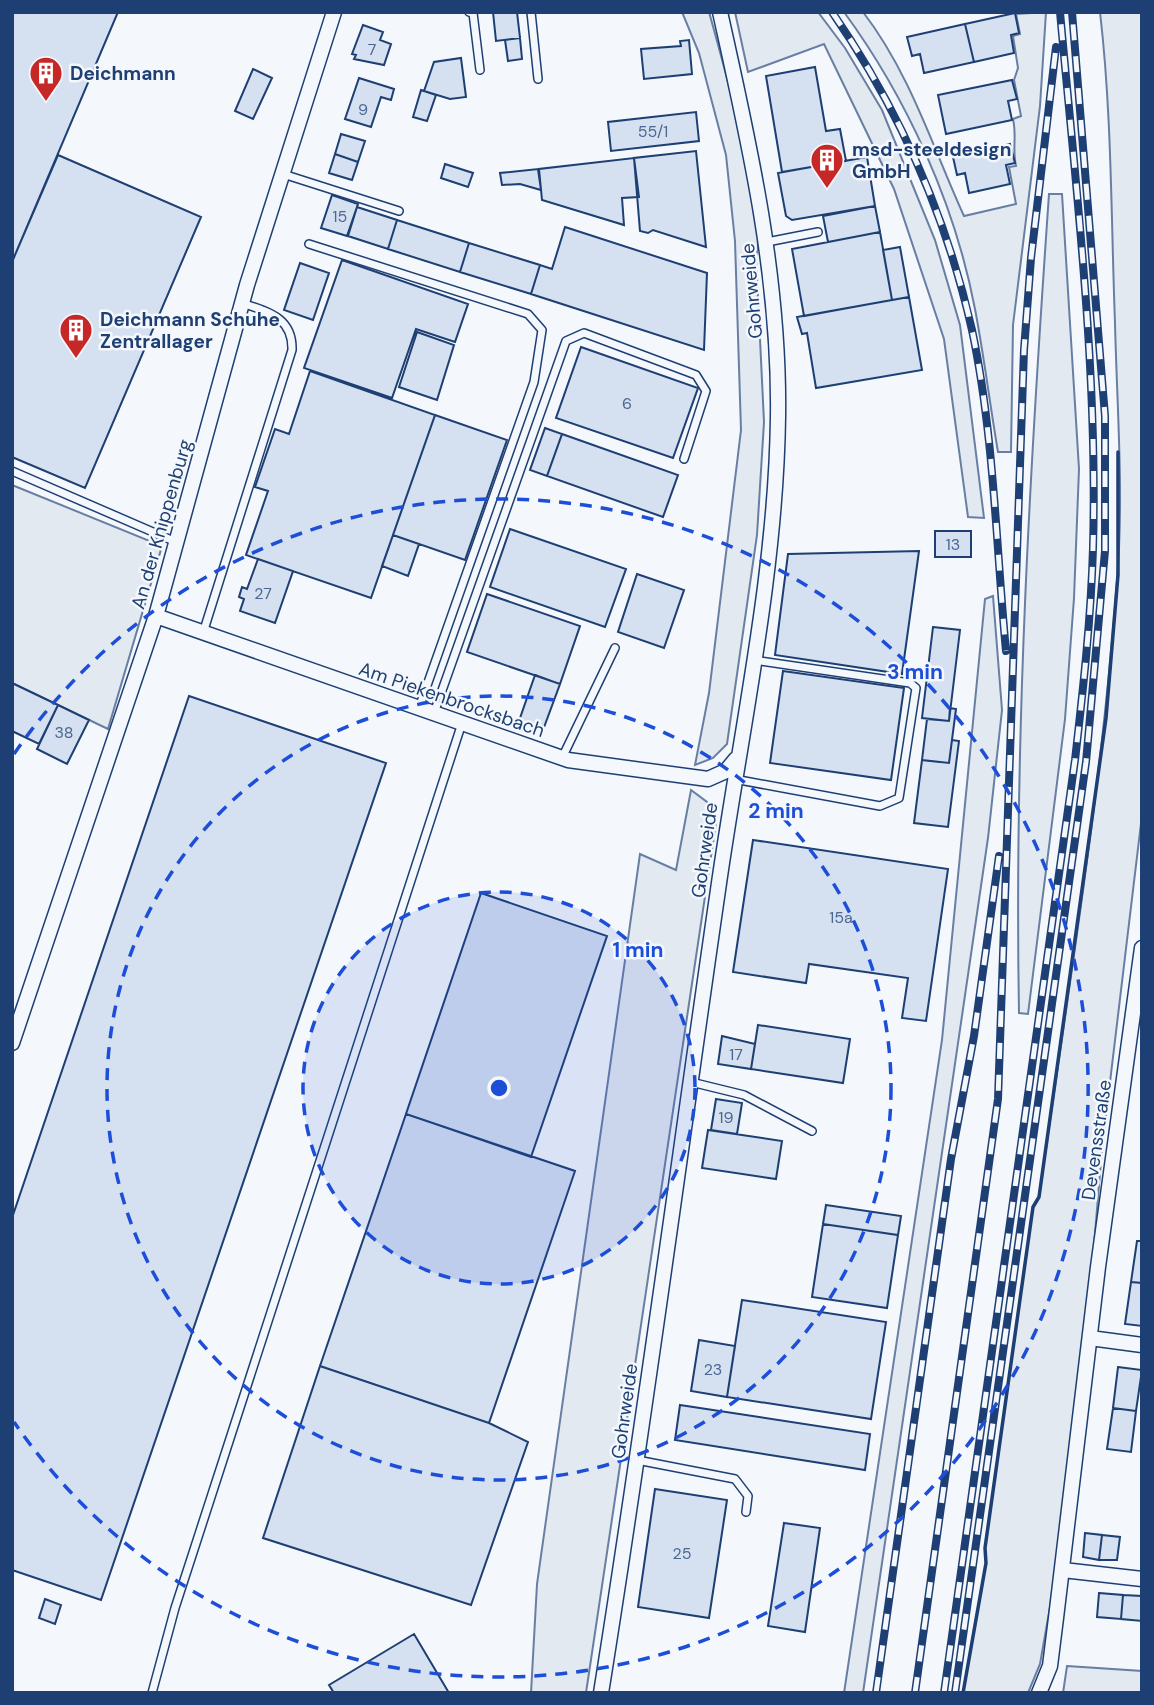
<svg xmlns="http://www.w3.org/2000/svg" width="1154" height="1705" viewBox="0 0 1154 1705" font-family="'DM Sans',sans-serif">
<rect width="100%" height="100%" fill="#f4f7fb"/>
<path fill="#e3e9f0" stroke="#687fa3" stroke-width="2" d="M 682,12 L 709,12 C 721,55 768,222 756,256 L 764,422 L 757,535 L 727,744 L 713,758 L 695,765 L 709,693 L 741,430 L 735,241 L 726,155 L 699,53 Z
M 735,12 L 818,12 L 845,48 L 882,110 L 935,240 L 960,325 L 984,518 L 968,517 L 944,339 L 894,189 L 824,44 L 748,72 Z
M 844,12 L 863,12 C 910,73 933,148 964,216 L 1016,204 L 1009,167 L 1016,166 C 1012,148 1017,136 1013,119 L 1021,116 L 1014,80 L 1018,68 L 1013,36 L 1020,34 L 1016,14 L 1046,12 L 1040,106 L 1013,325 L 1011,452 L 998,452 C 990,405 984,356 975,309 C 955,204 907,98 844,12 Z
M 1100,12 L 1142,12 L 1142,815 L 1102,1149 L 1086,1342 L 1060,1550 L 1040,1664 L 1028,1693 L 963,1693 L 986,1563 L 985,1548 L 1033,1207 L 1039,1197 C 1068,992 1102,786 1117,580 C 1124,495 1117,408 1115,323 C 1111,219 1112,115 1100,12 Z
M 1049,194 L 1062,194 L 1079,469 L 1074,598 L 1065,719 L 1028,1014 L 1019,1013 C 1014,740 1030,466 1049,194 Z
M 12,485 L 162,546 L 108,729 L 12,683 Z
M 993,596 L 1002,710 L 988,838 L 863,1693 L 844,1693 L 942,1040 L 985,599 Z
M 691,790 L 707,802 L 716,823 L 586,1693 L 531,1693 L 537,1584 L 640,854 L 676,870 Z
M 1067,1666 L 1142,1671 L 1142,1693 L 1063,1693 Z"/>
<path fill="#d5e0f0" stroke="#1d3f73" stroke-width="2" d="M 12,12 L 118,12 L 12,262 Z
M 493,12 L 517,12 L 520,38 L 496,41 Z
M 1015,13 L 1019,33 L 1011,35 L 1014,53 L 974,62 L 965,24 Z
M 965,24 L 974,62 L 924,73 L 920,54 L 912,56 L 907,37 Z
M 363,25 L 383,32 L 380,40 L 391,44 L 384,65 L 354,59 L 356,55 L 352,54 Z
M 520,38 L 522,59 L 508,61 L 505,40 Z
M 689,40 L 692,74 L 644,79 L 641,49 L 681,46 L 680,41 Z
M 461,58 L 466,97 L 450,99 L 424,91 L 434,62 Z
M 815,67 L 826,131 L 840,129 L 846,161 L 782,172 L 766,76 Z
M 253,69 L 272,78 L 253,119 L 235,111 Z
M 359,78 L 394,89 L 391,100 L 381,97 L 371,127 L 345,119 Z
M 1012,80 L 1017,99 L 1008,101 L 1012,120 L 946,134 L 938,95 Z
M 421,90 L 436,95 L 427,121 L 413,117 Z
M 696,112 L 699,141 L 611,151 L 608,122 Z
M 341,134 L 365,141 L 358,162 L 335,154 Z
M 1010,144 L 1015,163 L 1006,165 L 1010,184 L 969,193 L 965,173 L 957,175 L 953,157 Z
M 696,151 L 706,247 L 653,230 L 648,233 L 640,231 L 634,158 Z
M 335,154 L 358,162 L 352,180 L 329,173 Z
M 58,155 L 201,217 L 85,488 L 12,457 L 12,262 Z
M 867,157 L 875,206 L 792,220 L 786,216 L 778,173 Z
M 634,158 L 639,197 L 622,198 L 624,225 L 542,200 L 539,169 Z
M 445,164 L 473,173 L 468,187 L 441,178 Z
M 538,169 L 541,190 L 520,184 L 502,185 L 500,173 Z
M 332,195 L 358,204 L 347,236 L 321,228 Z
M 875,206 L 880,232 L 828,242 L 823,216 Z
M 357,207 L 397,220 L 388,249 L 348,236 Z
M 397,220 L 469,243 L 460,272 L 388,249 Z
M 565,227 L 707,273 L 704,350 L 531,294 L 540,265 L 552,269 Z
M 880,232 L 892,300 L 804,316 L 792,249 Z
M 469,243 L 540,265 L 531,294 L 460,272 Z
M 900,247 L 909,297 L 892,300 L 883,250 Z
M 342,260 L 468,304 L 455,342 L 416,329 L 392,398 L 304,368 Z
M 300,263 L 329,273 L 313,320 L 284,310 Z
M 909,297 L 922,370 L 816,388 L 807,333 L 802,334 L 797,317 Z
M 417,332 L 454,345 L 437,400 L 399,387 Z
M 581,347 L 698,388 L 673,458 L 556,418 Z
M 310,371 L 435,415 L 371,598 L 246,555 L 268,491 L 255,487 L 275,429 L 289,434 Z
M 435,415 L 507,440 L 465,560 L 393,535 Z
M 545,428 L 562,434 L 547,476 L 530,470 Z
M 562,434 L 678,475 L 663,517 L 547,476 Z
M 510,529 L 626,569 L 605,627 L 490,587 Z
M 935,531 L 971,531 L 971,557 L 935,557 Z
M 393,535 L 419,544 L 408,576 L 382,566 Z
M 919,551 L 902,674 L 775,655 L 788,554 Z
M 258,559 L 293,571 L 275,623 L 240,611 L 244,599 L 239,597 L 242,587 L 247,589 Z
M 637,574 L 684,590 L 664,648 L 618,632 Z
M 487,594 L 580,626 L 560,684 L 467,652 Z
M 933,627 L 960,630 L 949,721 L 922,718 Z
M 783,671 L 904,688 L 891,780 L 770,763 Z
M 535,675 L 560,684 L 543,730 L 519,721 Z
M 12,683 L 58,705 L 39,744 L 12,731 Z
M 189,696 L 386,763 L 101,1600 L 12,1570 L 12,1218 Z
M 58,705 L 89,720 L 67,764 L 37,749 Z
M 950,708 L 956,709 L 949,763 L 922,760 L 927,719 L 949,721 Z
M 952,740 L 959,741 L 948,827 L 914,823 L 922,760 L 949,763 Z
M 753,840 L 948,869 L 926,1021 L 902,1018 L 908,978 L 809,964 L 806,983 L 733,972 Z
M 481,893 L 607,936 L 531,1157 L 406,1114 Z
M 758,1025 L 850,1039 L 843,1083 L 751,1069 Z
M 722,1036 L 755,1044 L 751,1069 L 718,1064 Z
M 716,1099 L 742,1103 L 737,1134 L 711,1130 Z
M 406,1114 L 575,1171 L 489,1423 L 320,1366 Z
M 708,1130 L 782,1141 L 776,1179 L 702,1168 Z
M 826,1205 L 901,1216 L 898,1235 L 823,1224 Z
M 823,1224 L 898,1235 L 887,1308 L 812,1297 Z
M 1137,1241 L 1142,1241 L 1142,1283 L 1131,1282 Z
M 1131,1282 L 1142,1283 L 1142,1326 L 1125,1324 Z
M 742,1300 L 886,1322 L 871,1419 L 727,1397 Z
M 699,1340 L 735,1346 L 727,1397 L 691,1391 Z
M 320,1366 L 489,1423 L 528,1442 L 471,1605 L 263,1538 Z
M 1118,1367 L 1142,1370 L 1136,1411 L 1113,1408 Z
M 680,1405 L 870,1434 L 865,1470 L 675,1440 Z
M 1113,1408 L 1136,1411 L 1131,1452 L 1107,1449 Z
M 655,1489 L 727,1500 L 709,1618 L 638,1607 Z
M 784,1523 L 820,1528 L 805,1632 L 768,1626 Z
M 1085,1533 L 1102,1535 L 1099,1560 L 1083,1557 Z
M 1102,1535 L 1120,1537 L 1117,1560 L 1099,1560 Z
M 1099,1593 L 1123,1595 L 1121,1619 L 1097,1617 Z
M 1123,1595 L 1142,1596 L 1142,1621 L 1121,1619 Z
M 45,1599 L 61,1605 L 55,1624 L 39,1618 Z
M 414,1634 L 449,1693 L 334,1693 L 329,1685 Z"/>
<g fill="none" stroke-linecap="round" stroke-linejoin="round">
<defs>
<path id="lane" d="M 469,12 L 473,13 L 480,70
M 531,12 L 538,79
M 283,174 L 399,211
M 767,242 L 818,232
M 309,244 L 528,314 L 542,330 L 534,382 L 419,708
M 12,471 L 176,542
M 203,633 L 292,350 C 293,318 269,312 242,303
M 434,713 L 566,341 L 584,333 L 696,375 L 706,391 L 684,459
M 562,758 L 615,648
M 734,779 L 880,806 L 899,798 L 916,688 L 910,683 L 754,660
M 691,1082 L 744,1095 L 812,1131
M 637,1460 L 735,1479 L 748,1496 L 746,1512
M 152,1693 L 175,1608 L 462,723"/>
<path id="street" d="M 156,616 L 568,760 L 708,779 L 726,771 L 736,759
M 12,1043 L 156,616 L 247,285 L 334,12
M 1090,1338 L 1142,1345
M 1063,1570 L 1142,1579
M 601,1693 C 644,1426 679,1158 718,890 C 740,734 776,576 778,417 C 780,279 750,146 720,12
M 1039,1693 L 1050,1666 L 1056,1618 L 1098,1267 L 1142,948"/>
</defs>
<use href="#lane" stroke="#1d3f73" stroke-width="10"/>
<use href="#street" stroke="#1d3f73" stroke-width="17"/>
<use href="#lane" stroke="#f4f7fb" stroke-width="7"/>
<use href="#street" stroke="#f4f7fb" stroke-width="14"/>
<defs>
<path id="rail" d="M 832,12 C 899,109 946,215 972,330 C 994,434 996,545 1006,651
M 876,1693 L 951,1159 L 974,1036 L 999,856
M 915,1693 L 998,1099 L 1024,350 L 1031,258 L 1056,47
M 944,1693 L 1075,760 C 1083,690 1091,619 1093,548 C 1098,369 1076,190 1060,12
M 955,1693 L 1086,762 L 1105,551 L 1105,416 L 1072,12"/>
</defs>
<use href="#rail" stroke="#1d3f73" stroke-width="8"/>
<use href="#rail" stroke="#f4f7fb" stroke-width="5" stroke-dasharray="16" stroke-linecap="butt"/>
<path stroke="#1d3f73" stroke-width="3.5" d="M 963,1693 L 986,1563 L 985,1548 L 1033,1207 L 1039,1197 L 1106,718 L 1118,575 L 1118,452"/>
</g>
<circle cx="499" cy="1088" r="196" fill="#1d4ed8" fill-opacity=".12"/>
<g fill="none" stroke="#1d4ed8" stroke-width="3.5" stroke-dasharray="12 9">
<circle cx="499" cy="1088" r="196"/>
<circle cx="499" cy="1088" r="392"/>
<path d="M14 754A589 589 0 1 1 14 1422"/>
</g>
<defs>
<symbol id="building-pin" viewBox="-11 -11 22 30"><path d="M0 17L-7.5 6A9.5 9.5 0 1 1 7.5 6Z" fill="#c62828" stroke="#f4f7fb"/><path d="M-4-6H4V6H1V3H-1V6H-4ZM-2.5-4.3h1.7v1.8h-1.7ZM.8-4.3h1.7v1.8H.8ZM-2.5-1h1.7V.8h-1.7ZM.8-1h1.7V.8H.8Z" fill="#fff"/></symbol>
</defs>
<g fill-rule="evenodd">
<use href="#building-pin" x="27" y="54" width="38" height="52"/>
<use href="#building-pin" x="808" y="141" width="38" height="52"/>
<use href="#building-pin" x="57" y="311" width="38" height="52"/>
</g>
<g text-anchor="middle" stroke-width="5" stroke-linejoin="round" paint-order="stroke">
<g font-size="16" fill="#4b6792">
<text x="372" y="55">7</text>
<text x="363" y="115">9</text>
<text x="653" y="137">55/1</text>
<text x="340" y="222">15</text>
<text x="627" y="409">6</text>
<text x="953" y="550">13</text>
<text x="263" y="599">27</text>
<text x="64" y="738">38</text>
<text x="841" y="923">15a</text>
<text x="736" y="1060">17</text>
<text x="726" y="1123">19</text>
<text x="713" y="1375">23</text>
<text x="682" y="1559">25</text>
</g>
<g font-size="19" font-weight="bold" fill="#1d3f73" stroke="#f4f7fb" text-anchor="start">
<text x="70" y="80">Deichmann</text>
<text x="852" y="156">msd-steeldesign<tspan x="852" dy="22">GmbH</tspan></text>
<text x="100" y="326">Deichmann Schuhe<tspan x="100" dy="22">Zentrallager</tspan></text>
</g>
<g font-size="19" fill="#1d3f73" stroke="#f4f7fb">
<text transform="translate(751 291) rotate(-95)" y="7">Gohrweide</text>
<text transform="translate(161 524) rotate(-74)" y="7">An der Knippenburg</text>
<text transform="translate(452 699) rotate(19)" y="7">Am Piekenbrocksbach</text>
<text transform="translate(704 850) rotate(-82)" y="7">Gohrweide</text>
<text transform="translate(1096 1140) rotate(-82)" y="7">Devensstraße</text>
<text transform="translate(624 1411) rotate(-82)" y="7">Gohrweide</text>
</g>
</g>
<circle cx="499" cy="1088" r="10" fill="#1d4ed8" stroke="#f4f7fb" stroke-width="3.5"/>
<g font-size="21" text-anchor="middle" font-weight="bold" fill="#1d4ed8" stroke="#f4f7fb" stroke-width="5" stroke-linejoin="round" paint-order="stroke">
<text x="915" y="679">3 min</text>
<text x="776" y="818">2 min</text>
<text x="638" y="957">1 min</text>
</g>
<rect width="1154" height="1705" fill="none" stroke="#1d3f73" stroke-width="28"/>
</svg>
